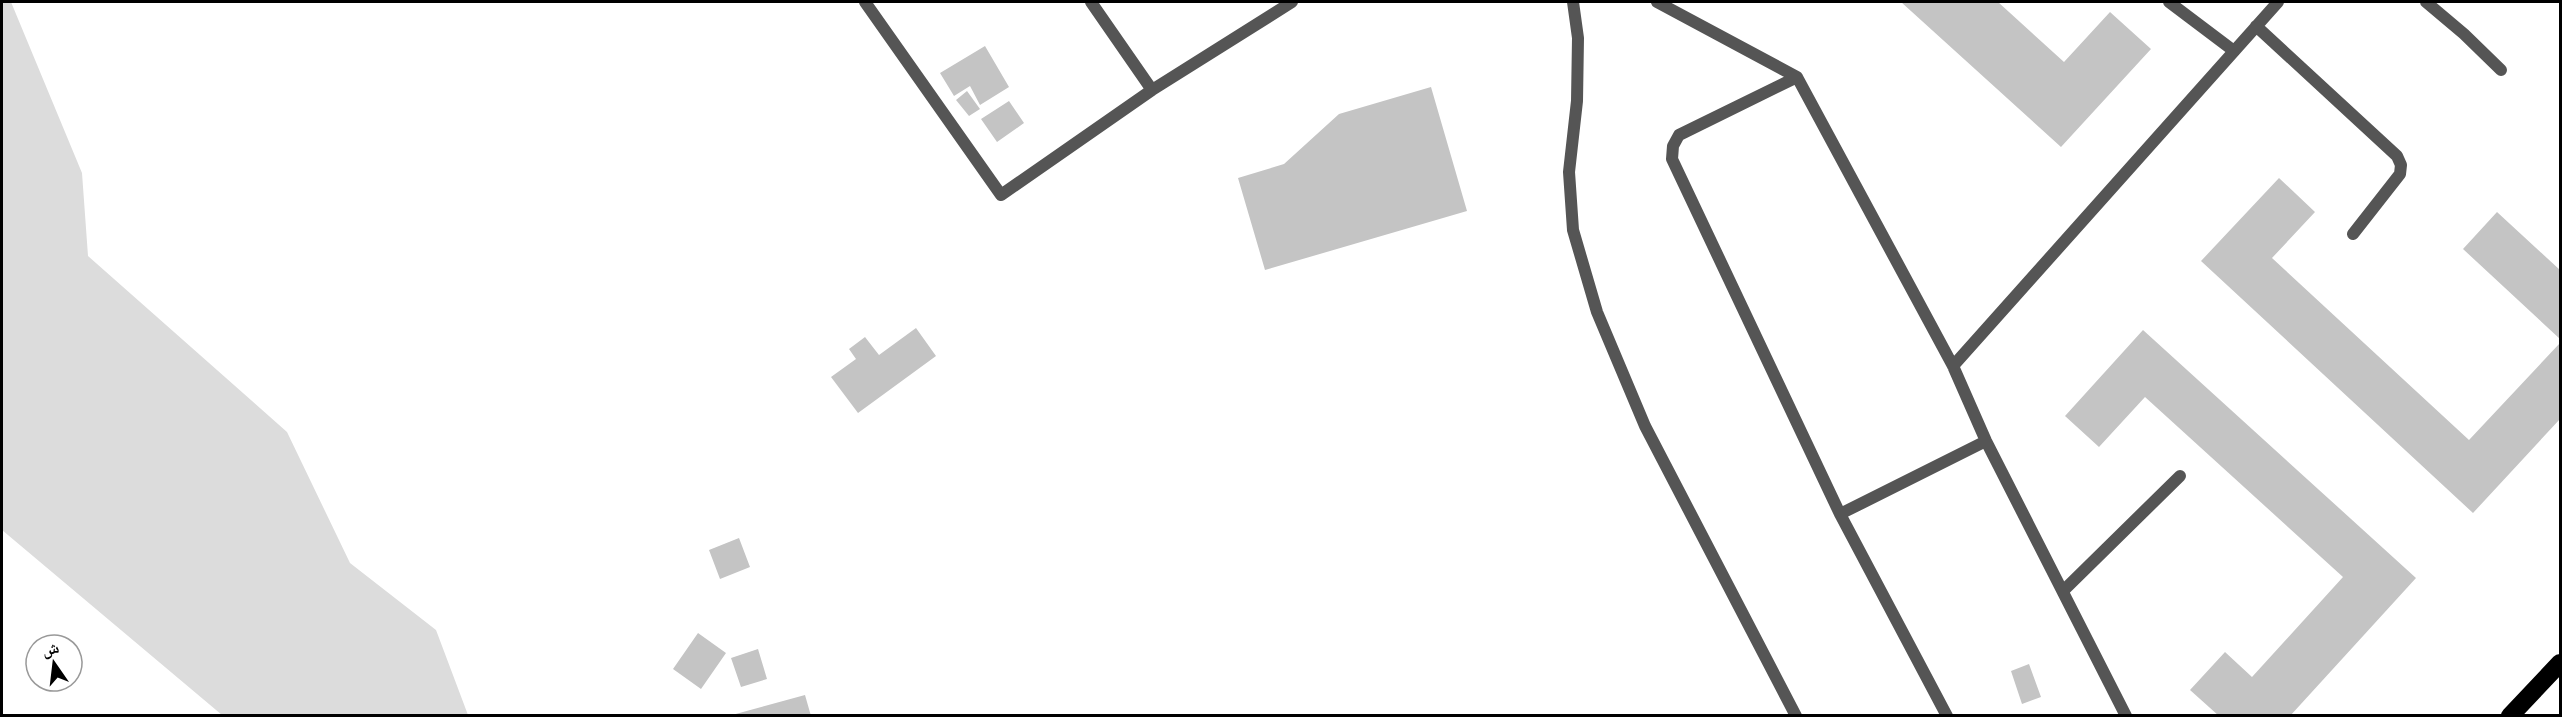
<svg xmlns="http://www.w3.org/2000/svg" width="2562" height="717" viewBox="0 0 2562 717" font-family="'Titillium Web','Noto Naskh Arabic',sans-serif">
<rect width="100%" height="100%" fill="#fff"/>
<path fill="#dcdcdc" d="M 2,2 L 11,2 L 82,173 L 88,256 L 287,432 L 350,563 L 436,630 L 468,715 L 222,715 L 2,530 Z"/>
<path fill="#c4c4c4" d="M 1901,2 L 1998,2 L 2064,62 L 2110,12 L 2151,49 L 2061,147 Z
M 985,46 L 1009,87 L 980,105 L 970,86 L 954,96 L 940,73 Z
M 1431,87 L 1467,211 L 1265,270 L 1238,178 L 1284,164 L 1339,114 Z
M 967,91 L 980,109 L 969,116 L 956,100 Z
M 1009,101 L 1024,123 L 997,142 L 981,119 Z
M 2279,178 L 2315,212 L 2272,258 L 2469,440 L 2560,343 L 2560,419 L 2473,513 L 2201,261 Z
M 2497,212 L 2560,270 L 2560,339 L 2463,249 Z
M 916,328 L 936,356 L 858,413 L 831,377 L 856,359 L 849,349 L 865,337 L 879,355 Z
M 2143,330 L 2416,578 L 2290,716 L 2219,716 L 2190,690 L 2225,652 L 2252,677 L 2343,577 L 2145,397 L 2099,447 L 2065,416 Z
M 739,538 L 750,567 L 720,579 L 709,550 Z
M 698,633 L 726,653 L 701,689 L 673,669 Z
M 758,649 L 767,679 L 741,687 L 731,658 Z
M 2029,664 L 2041,697 L 2022,704 L 2011,671 Z
M 805,695 L 811,716 L 732,716 L 732,715 Z"/>
<g fill="none" stroke-linecap="round" stroke-linejoin="round">
<path stroke="#555" stroke-width="12" d="M 865,2 L 1001,195 L 1152,90 L 1292,2
M 1091,2 L 1152,90
M 1573,2 L 1578,38 L 1577,101 L 1569,172 L 1573,230 L 1597,312 L 1645,426 L 1796,716
M 1657,2 L 1797,77 L 1953,366 L 1986,441 L 2126,716
M 2169,2 L 2234,51
M 2426,2 L 2464,34 L 2501,70
M 2256,26 L 2397,156 L 2401,165 L 2400,174 L 2353,234
M 1797,77 L 1679,135 L 1673,146 L 1672,159 L 1840,514 L 1947,716
M 1953,366 L 2278,2
M 1840,514 L 1986,441
M 2063,591 L 2180,476"/>
<path stroke="#000" stroke-width="18" d="M 2510,716 L 2560,663"/>
</g>
<rect width="2562" height="717" fill="none" stroke="#000000" stroke-width="6"/>
<g transform="translate(54 663) rotate(346)"><circle r="28" fill="#ffffff" stroke="#999999" stroke-width="1.5"/>
<path d="M0-4.5L10 22L0 15L-10 22Z" fill="#000000"/>
<text y="-9" font-size="16" font-weight="bold" text-anchor="middle" fill="#000000">ش</text>
</g>
</svg>
